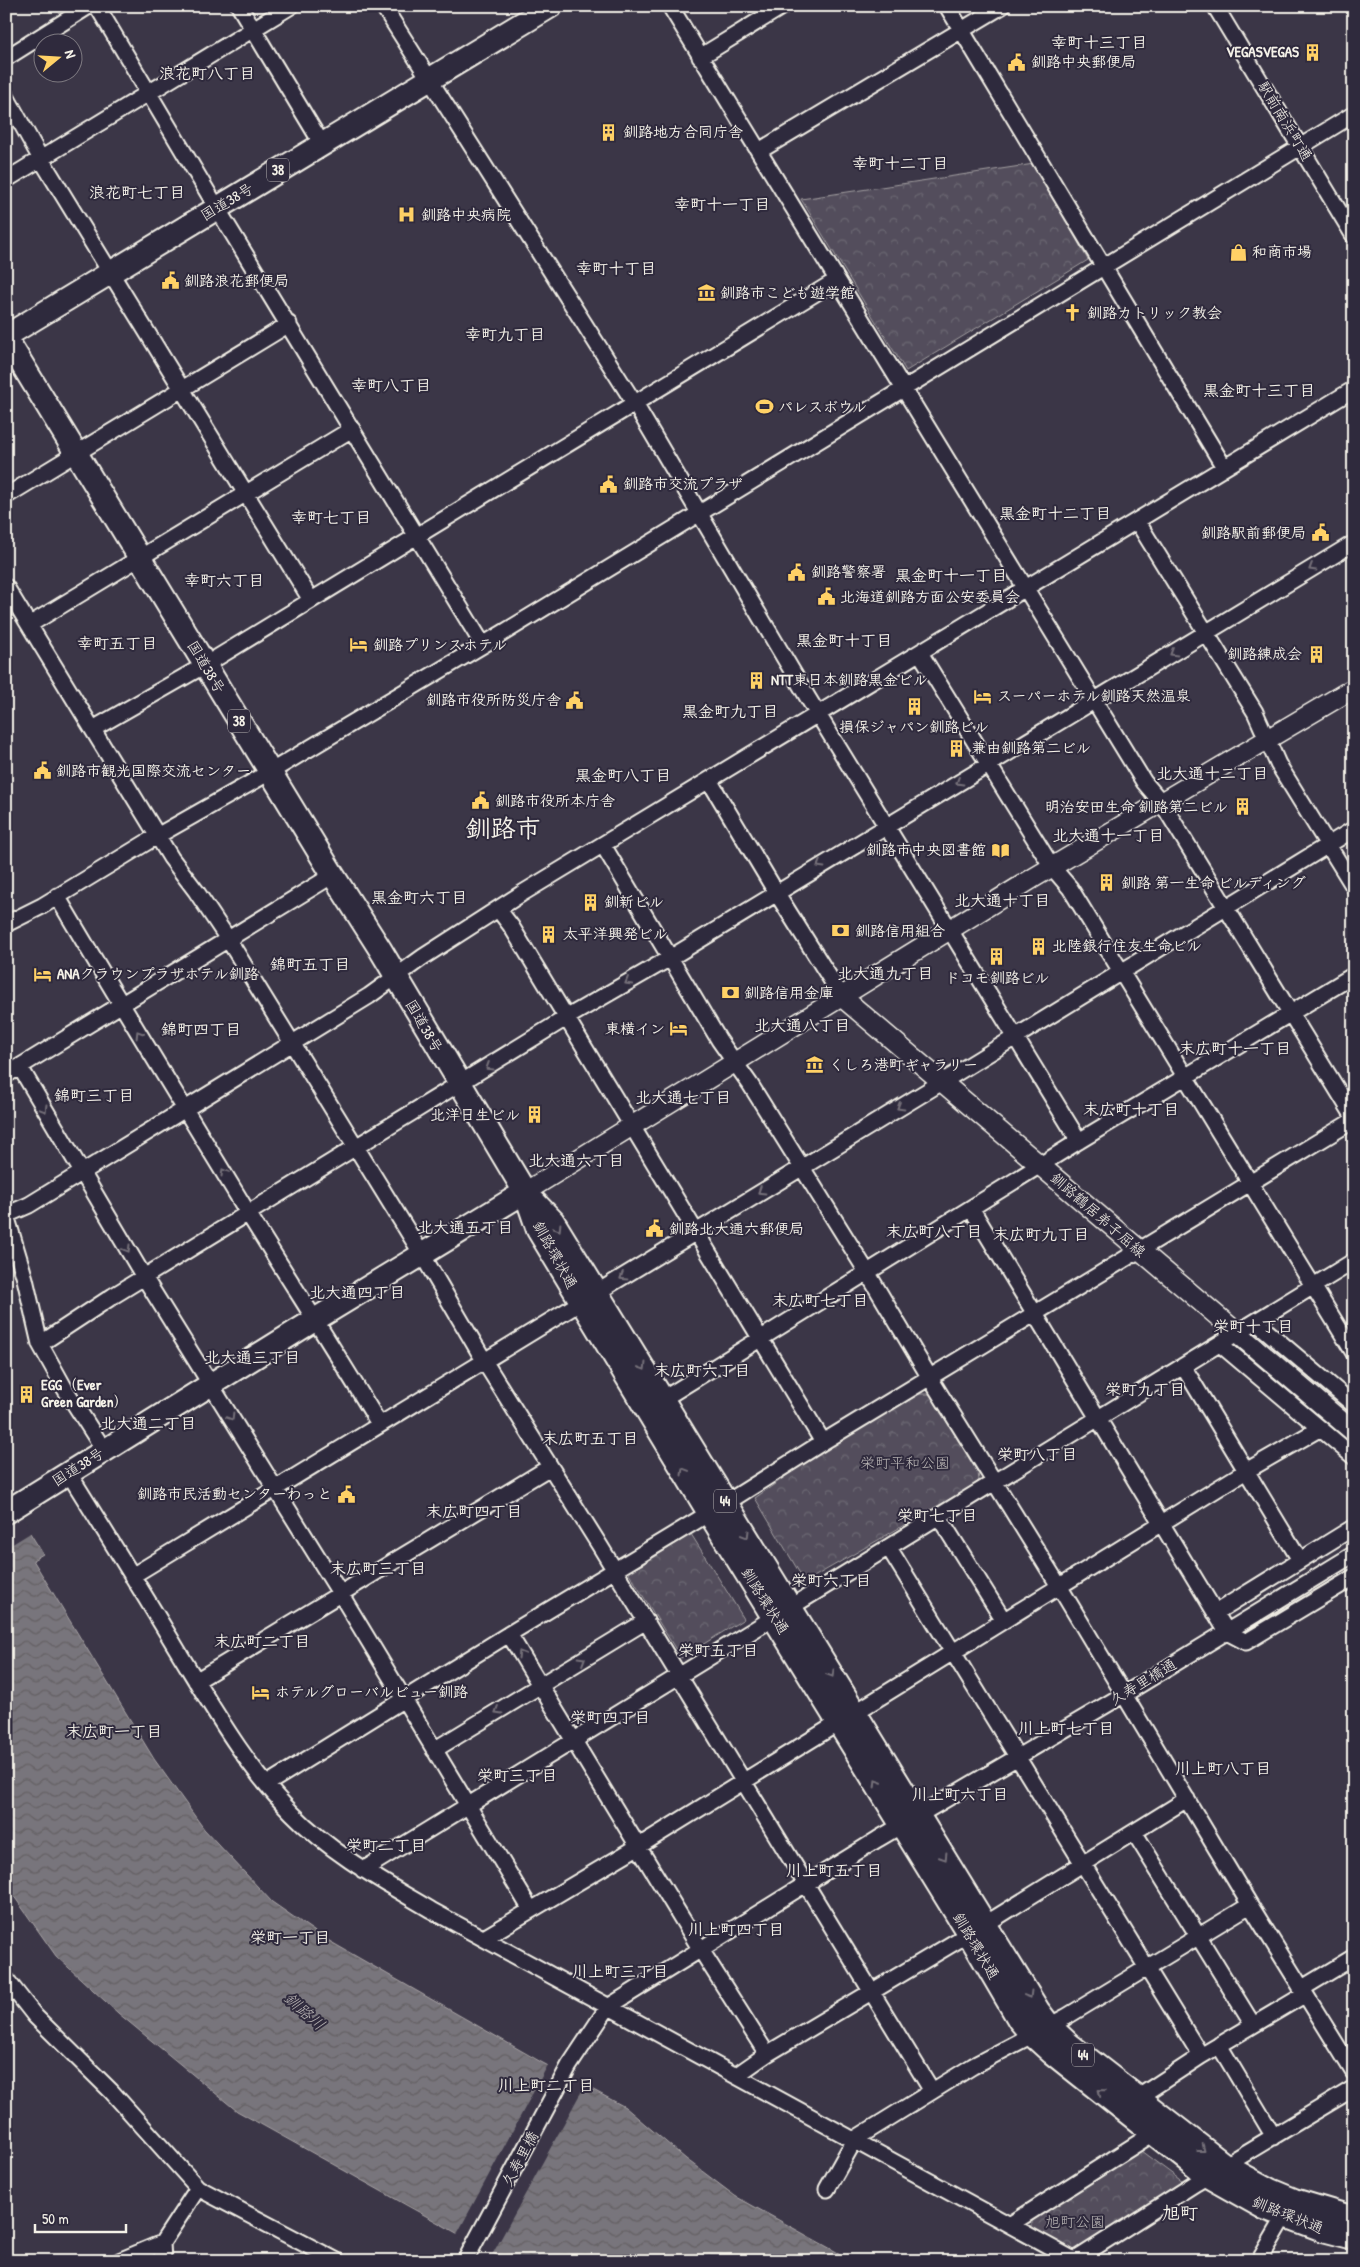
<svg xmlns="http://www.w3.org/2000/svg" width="1360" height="2267" viewBox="0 0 1360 2267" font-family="'Patrick Hand','Klee One',sans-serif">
<defs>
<pattern id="forest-crowns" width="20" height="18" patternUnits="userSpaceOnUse" patternTransform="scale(1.25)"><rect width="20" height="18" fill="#534e5c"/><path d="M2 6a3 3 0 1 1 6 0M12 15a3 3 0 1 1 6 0" fill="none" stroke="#6c6873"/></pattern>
<pattern id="water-waves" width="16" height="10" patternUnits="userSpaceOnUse" patternTransform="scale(1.25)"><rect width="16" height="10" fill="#78747b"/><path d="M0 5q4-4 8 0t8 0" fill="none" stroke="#636063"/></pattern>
</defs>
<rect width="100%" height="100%" fill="#3b3647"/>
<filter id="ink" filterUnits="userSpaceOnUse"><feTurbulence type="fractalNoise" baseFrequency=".02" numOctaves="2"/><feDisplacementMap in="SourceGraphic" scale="10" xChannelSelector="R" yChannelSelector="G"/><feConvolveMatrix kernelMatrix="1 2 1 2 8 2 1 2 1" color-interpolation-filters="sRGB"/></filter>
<g filter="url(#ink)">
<path fill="url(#forest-crowns)" stroke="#a4a0a2" d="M 1034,164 L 1088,260 L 906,371 L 801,199 Z
M 919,1394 L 930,1394 L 978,1473 L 979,1480 L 974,1485 L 805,1582 L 755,1498 L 823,1450 Z
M 691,1534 L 744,1619 L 681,1658 L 629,1573 Z
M 1141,2151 L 1183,2182 L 1075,2252 L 1032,2229 L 1032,2219 Z"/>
<path fill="url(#water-waves)" stroke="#aaa6a7" d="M 6,1494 L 43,1554 L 33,1560 L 154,1759 L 204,1829 L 272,1902 L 324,1938 L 541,2062 L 625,2107 L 686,2159 L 735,2196 L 853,2261 L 507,2261 L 237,2111 L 118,2013 L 56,1956 L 6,1885 Z"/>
<path fill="#3b3647" d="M 6,1491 L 32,1532 L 6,1548 Z
M 549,2063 L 586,2083 L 492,2255 L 456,2236 Z"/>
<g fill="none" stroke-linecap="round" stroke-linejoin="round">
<defs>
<path id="minor" d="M 97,6 L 217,208 L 483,645
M 239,6 L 322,144
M 383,6 L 635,404 L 808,698 L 1079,1141
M 670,6 L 1144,782 L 1162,803 L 1354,1117
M 947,6 L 1224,467
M 1215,6 L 1354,236
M 700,57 L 783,6
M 6,58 L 89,6
M 6,96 L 41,159 L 311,600
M 759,151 L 1002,6
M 6,180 L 291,6
M 6,496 L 289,324
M 1137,521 L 1255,712 L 1278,764 L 1354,887
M 6,587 L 171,858 L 196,891 L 228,939 L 423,1256 L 489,1369 L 600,1546 L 932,2091
M 29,625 L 352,429
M 920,653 L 1052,867 L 1070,888 L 1354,1353
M 93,729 L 205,665 L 837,280
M 709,780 L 776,892 L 842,997
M 603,845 L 719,1040 L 750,1084 L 867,1272 L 930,1378 L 1059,1586 L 1250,1905 L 1354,2073
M 57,896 C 119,1002 184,1107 248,1213 C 291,1283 337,1353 379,1424
M 498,909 L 511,926 L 823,1442
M 6,924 L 42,906 L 157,836 L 270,772 L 503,633 L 1354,114
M 20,1067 L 144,1277 L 340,1593 L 531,1910
M 6,1075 L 333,875
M 971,1208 L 1227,1632 L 1246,1642 L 1354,1577
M 6,1215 L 29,1205 L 369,996 L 423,957 L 521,894 L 1354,389
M 6,1215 L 25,1279 L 40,1344 L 65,1389 L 104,1450
M 1256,1322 L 1354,1405
M 40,1344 L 113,1296 L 566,1018 L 670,958 L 1354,543
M 1220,1344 L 1354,1457
M 1183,1366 L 1300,1560
M 663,1399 L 1079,1141 L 1354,975
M 68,1472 C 106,1533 144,1594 181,1656 C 214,1710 247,1768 292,1813 C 332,1854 382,1881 431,1910 L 1076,2261
M 939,1517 L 1004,1621
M 889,1548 L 1201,2056
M 132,1576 L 942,1082 L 1354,829
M 1215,1613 L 1354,1527
M 509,1634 L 701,1950 L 767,2054
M 196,1681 L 550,1467
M 434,1750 L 646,1621
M 267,1784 L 509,1634 L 726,1503 L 823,1442 L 1354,1120
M 1134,1832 L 1253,2025
M 363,1870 L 1354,1261
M 484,1938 L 639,1846 L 1246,1471 L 1319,1429
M 6,1979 L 35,2016 L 111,2091 L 198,2188 L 337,2261
M 1301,1989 L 1354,1957
M 1219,2045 L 1274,2137
M 737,2075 L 767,2054 L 997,1917 L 1187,1799
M 1131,2102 L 1201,2056 L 1304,1995
M 827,2189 L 855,2139 L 973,2066 L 1066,2017 L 1250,1905
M 1011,2224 L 1160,2129
M 162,2243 L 163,2261
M 1075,2260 L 1196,2183 L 1354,2088
M 119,2261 L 162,2243 L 198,2188
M 465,2261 L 569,2066 L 608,2007 L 878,1839 L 1123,1695 L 1354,1554
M 1259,2261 L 1290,2208"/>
<path id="major" d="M 842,997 L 1354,1432
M 525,1192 L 1035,877 L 1354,688"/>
<path id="highway" d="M 6,336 L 551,6
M 6,338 L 333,875 L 380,949 L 525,1192 L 553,1221 L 1038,2010 L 1050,2026 L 1069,2044 L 1226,2166 L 1270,2190 L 1294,2200 L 1354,2218
M 527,1198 L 538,1230 L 709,1513 L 968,1933 L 1019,2020 L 1031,2034 L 1052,2053 L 1207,2176 L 1264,2208 L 1323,2230 L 1354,2238
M 6,1512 L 316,1319 L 525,1192"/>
</defs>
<use href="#minor" stroke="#f4f1e8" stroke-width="19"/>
<use href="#major" stroke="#f4f1e8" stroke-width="22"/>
<use href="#highway" stroke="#f4f1e8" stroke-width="26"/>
<use href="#minor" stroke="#2f2a3d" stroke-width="15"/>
<use href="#major" stroke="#2f2a3d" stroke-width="19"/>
<use href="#highway" stroke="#2f2a3d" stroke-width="22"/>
</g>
<defs><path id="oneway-chevron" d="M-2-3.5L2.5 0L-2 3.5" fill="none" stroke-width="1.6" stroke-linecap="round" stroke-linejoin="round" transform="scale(1.25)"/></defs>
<g stroke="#747079">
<use href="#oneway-chevron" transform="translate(1312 568) rotate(149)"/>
<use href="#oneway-chevron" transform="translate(1173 653) rotate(149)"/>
<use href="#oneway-chevron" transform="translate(959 782) rotate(149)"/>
<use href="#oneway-chevron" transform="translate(820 865) rotate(149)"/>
<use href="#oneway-chevron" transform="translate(628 982) rotate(150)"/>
<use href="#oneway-chevron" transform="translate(139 1034) rotate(-122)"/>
<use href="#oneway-chevron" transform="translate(489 1067) rotate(148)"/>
<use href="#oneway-chevron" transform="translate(900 1107) rotate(149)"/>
<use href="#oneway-chevron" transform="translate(44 1109) rotate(59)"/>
<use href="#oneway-chevron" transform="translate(224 1172) rotate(-121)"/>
<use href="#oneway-chevron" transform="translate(761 1191) rotate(148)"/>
<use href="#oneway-chevron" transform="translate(558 1228) rotate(58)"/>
<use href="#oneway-chevron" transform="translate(127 1249) rotate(59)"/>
<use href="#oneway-chevron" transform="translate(623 1277) rotate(148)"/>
<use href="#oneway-chevron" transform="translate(643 1367) rotate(59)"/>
<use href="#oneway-chevron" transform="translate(231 1417) rotate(58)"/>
<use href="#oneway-chevron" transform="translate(684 1471) rotate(-121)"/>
<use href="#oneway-chevron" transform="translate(746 1535) rotate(59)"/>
<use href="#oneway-chevron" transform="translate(521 1654) rotate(-121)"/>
<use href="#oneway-chevron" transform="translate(582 1660) rotate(-31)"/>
<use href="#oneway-chevron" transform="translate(831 1674) rotate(59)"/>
<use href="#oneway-chevron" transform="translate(498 1711) rotate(149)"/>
<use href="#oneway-chevron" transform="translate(877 1783) rotate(-122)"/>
<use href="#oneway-chevron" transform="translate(944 1857) rotate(58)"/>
<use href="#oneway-chevron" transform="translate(1029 1995) rotate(59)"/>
<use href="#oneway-chevron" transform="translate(1101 2092) rotate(-141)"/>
<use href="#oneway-chevron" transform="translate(1202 2149) rotate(38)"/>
</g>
</g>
<defs>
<symbol id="building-bare" viewBox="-9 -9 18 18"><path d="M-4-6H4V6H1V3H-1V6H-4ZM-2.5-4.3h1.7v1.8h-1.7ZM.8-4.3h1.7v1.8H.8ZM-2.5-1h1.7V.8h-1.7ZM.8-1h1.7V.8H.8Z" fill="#ffd166" stroke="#2f2a3d" stroke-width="2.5" paint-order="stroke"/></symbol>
<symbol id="civic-bare" viewBox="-9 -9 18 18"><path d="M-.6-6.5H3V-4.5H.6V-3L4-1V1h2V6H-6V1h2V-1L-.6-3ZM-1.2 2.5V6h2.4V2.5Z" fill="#ffd166" stroke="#2f2a3d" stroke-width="2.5" paint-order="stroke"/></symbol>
<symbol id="hospital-bare" viewBox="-9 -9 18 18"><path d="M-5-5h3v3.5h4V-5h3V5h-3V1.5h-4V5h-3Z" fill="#ffd166" stroke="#2f2a3d" stroke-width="2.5" paint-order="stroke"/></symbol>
<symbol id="shop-bare" viewBox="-9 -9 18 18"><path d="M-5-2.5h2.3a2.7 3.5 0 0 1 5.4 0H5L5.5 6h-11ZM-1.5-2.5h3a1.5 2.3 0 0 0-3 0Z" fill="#ffd166" stroke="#2f2a3d" stroke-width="2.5" paint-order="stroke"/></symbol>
<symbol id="museum-bare" viewBox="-9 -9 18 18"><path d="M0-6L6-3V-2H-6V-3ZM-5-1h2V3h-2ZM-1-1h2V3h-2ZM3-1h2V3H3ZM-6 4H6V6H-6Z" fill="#ffd166" stroke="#2f2a3d" stroke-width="2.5" paint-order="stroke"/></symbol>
<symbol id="church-bare" viewBox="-9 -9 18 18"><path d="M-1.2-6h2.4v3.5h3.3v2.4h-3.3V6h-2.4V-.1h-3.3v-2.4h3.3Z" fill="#ffd166" stroke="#2f2a3d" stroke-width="2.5" paint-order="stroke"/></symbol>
<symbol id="stadium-bare" viewBox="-9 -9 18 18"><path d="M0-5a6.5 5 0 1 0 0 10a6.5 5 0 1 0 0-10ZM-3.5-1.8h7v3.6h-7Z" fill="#ffd166" stroke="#2f2a3d" stroke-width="2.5" paint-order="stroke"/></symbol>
<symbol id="hotel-bare" viewBox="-9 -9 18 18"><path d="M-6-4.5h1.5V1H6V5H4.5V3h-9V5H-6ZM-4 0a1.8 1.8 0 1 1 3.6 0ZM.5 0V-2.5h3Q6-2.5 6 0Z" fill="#ffd166" stroke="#2f2a3d" stroke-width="2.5" paint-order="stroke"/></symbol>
<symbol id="library-bare" viewBox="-9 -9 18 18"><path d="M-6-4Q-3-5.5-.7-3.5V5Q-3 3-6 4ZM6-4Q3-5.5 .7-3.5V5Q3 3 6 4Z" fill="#ffd166" stroke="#2f2a3d" stroke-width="2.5" paint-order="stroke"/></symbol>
<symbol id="bank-bare" viewBox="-9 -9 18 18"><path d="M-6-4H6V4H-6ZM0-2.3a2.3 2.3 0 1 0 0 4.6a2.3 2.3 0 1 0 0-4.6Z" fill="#ffd166" stroke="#2f2a3d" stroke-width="2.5" paint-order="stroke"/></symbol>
</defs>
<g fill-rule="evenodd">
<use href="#building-bare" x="1300" y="40" width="25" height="25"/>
<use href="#civic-bare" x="1004" y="50" width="25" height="25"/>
<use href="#building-bare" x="596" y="120" width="25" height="25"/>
<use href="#hospital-bare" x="394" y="202" width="25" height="25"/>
<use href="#shop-bare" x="1226" y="240" width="25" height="25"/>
<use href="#civic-bare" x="158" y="268" width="25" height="25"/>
<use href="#museum-bare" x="694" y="280" width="25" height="25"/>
<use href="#church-bare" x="1060" y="300" width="25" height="25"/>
<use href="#stadium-bare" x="752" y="394" width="25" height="25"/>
<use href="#civic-bare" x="596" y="472" width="25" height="25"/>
<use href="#civic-bare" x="1308" y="520" width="25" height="25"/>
<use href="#civic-bare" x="784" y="560" width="25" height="25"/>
<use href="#civic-bare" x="814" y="584" width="25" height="25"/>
<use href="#hotel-bare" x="346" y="632" width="25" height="25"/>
<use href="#building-bare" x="1304" y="642" width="25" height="25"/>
<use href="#building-bare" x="744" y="668" width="25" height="25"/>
<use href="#hotel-bare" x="970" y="684" width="25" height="25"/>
<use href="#civic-bare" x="562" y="688" width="25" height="25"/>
<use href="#building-bare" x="902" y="694" width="25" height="25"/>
<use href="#building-bare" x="944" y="736" width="25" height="25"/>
<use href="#civic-bare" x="30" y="758" width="25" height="25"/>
<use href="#civic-bare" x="468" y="788" width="25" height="25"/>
<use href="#building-bare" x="1230" y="794" width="25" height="25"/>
<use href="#library-bare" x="988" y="838" width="25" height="25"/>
<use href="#building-bare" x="1094" y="870" width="25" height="25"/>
<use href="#building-bare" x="578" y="890" width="25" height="25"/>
<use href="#bank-bare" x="828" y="918" width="25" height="25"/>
<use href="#building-bare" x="536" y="922" width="25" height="25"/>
<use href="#building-bare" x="1026" y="934" width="25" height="25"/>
<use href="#building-bare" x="984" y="944" width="25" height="25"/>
<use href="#hotel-bare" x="30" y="962" width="25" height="25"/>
<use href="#bank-bare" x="718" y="980" width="25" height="25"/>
<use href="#hotel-bare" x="666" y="1016" width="25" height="25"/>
<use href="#museum-bare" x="802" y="1052" width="25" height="25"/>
<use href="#building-bare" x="522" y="1102" width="25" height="25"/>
<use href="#civic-bare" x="642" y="1216" width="25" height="25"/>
<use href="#building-bare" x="14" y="1382" width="25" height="25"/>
<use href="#civic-bare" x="334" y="1482" width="25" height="25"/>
<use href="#hotel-bare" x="248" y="1680" width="25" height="25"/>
</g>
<g text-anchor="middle" stroke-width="4" stroke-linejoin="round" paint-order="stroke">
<g fill="#2f2a3d" stroke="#b9b5b5" stroke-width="1">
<rect x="267" y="158.5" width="22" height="23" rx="4"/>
<rect x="228" y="709.5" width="22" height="23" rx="4"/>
<rect x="714" y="1489.5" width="22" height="23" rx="4"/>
<rect x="1072" y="2043.5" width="22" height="23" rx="4"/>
</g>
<g font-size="14" font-weight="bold" fill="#f4f1e8">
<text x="278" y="175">38</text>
<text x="239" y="726">38</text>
<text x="725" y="1506">44</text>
<text x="1083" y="2060">44</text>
</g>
<g font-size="15" font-weight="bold" fill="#f4f1e8" stroke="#2f2a3d" text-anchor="start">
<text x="1299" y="57" text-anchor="end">VEGASVEGAS</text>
<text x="1031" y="67">釧路中央郵便局</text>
<text x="623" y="137">釧路地方合同庁舎</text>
<text x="421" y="220">釧路中央病院</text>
<text x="1252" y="257">和商市場</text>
<text x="184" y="286">釧路浪花郵便局</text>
<text x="720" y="298">釧路市こども遊学館</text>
<text x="1087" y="318">釧路カトリック教会</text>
<text x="778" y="412">パレスボウル</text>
<text x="623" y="489">釧路市交流プラザ</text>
<text x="1306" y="538" text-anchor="end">釧路駅前郵便局</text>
<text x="811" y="577">釧路警察署</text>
<text x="840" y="602">北海道釧路方面公安委員会</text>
<text x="373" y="650">釧路プリンスホテル</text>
<text x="1302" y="659" text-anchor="end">釧路練成会</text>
<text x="771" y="685">NTT東日本釧路黒金ビル</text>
<text x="997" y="701">スーパーホテル釧路天然温泉</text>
<text x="561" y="705" text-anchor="end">釧路市役所防災庁舎</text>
<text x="914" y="732" text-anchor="middle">損保ジャパン釧路ビル</text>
<text x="971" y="753">兼由釧路第二ビル</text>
<text x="56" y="776">釧路市観光国際交流センター</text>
<text x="495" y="806">釧路市役所本庁舎</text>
<text x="1228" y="812" text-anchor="end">明治安田生命 釧路第二ビル</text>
<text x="986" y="855" text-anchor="end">釧路市中央図書館</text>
<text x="1121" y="888">釧路 第一生命 ビルディング</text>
<text x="604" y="907">釧新ビル</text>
<text x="855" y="936">釧路信用組合</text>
<text x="563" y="939">太平洋興発ビル</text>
<text x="1052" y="951">北陸銀行住友生命ビル</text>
<text x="57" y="979">ANAクラウンプラザホテル釧路</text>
<text x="997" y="983" text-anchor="middle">ドコモ釧路ビル</text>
<text x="744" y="998">釧路信用金庫</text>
<text x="665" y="1034" text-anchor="end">東横イン</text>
<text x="829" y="1070">くしろ港町ギャラリー</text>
<text x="520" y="1120" text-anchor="end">北洋日生ビル</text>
<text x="669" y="1234">釧路北大通六郵便局</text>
<text x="41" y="1390">EGG（Ever<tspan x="41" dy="17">Green Garden）</tspan></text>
<text x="332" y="1499" text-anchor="end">釧路市民活動センターわっと</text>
<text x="275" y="1697">ホテルグローバルビュー釧路</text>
</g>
<g font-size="15" fill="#f4f1e8" stroke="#2f2a3d">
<text transform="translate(1285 121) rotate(59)" y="5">駅前南浜町通</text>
<text transform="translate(227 202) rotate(-31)" y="5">国道38号</text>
<text transform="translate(206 667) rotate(59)" y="5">国道38号</text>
<text transform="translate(424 1026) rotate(60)" y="5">国道38号</text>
<text transform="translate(1098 1215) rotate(41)" y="5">釧路鶴居弟子屈線</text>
<text transform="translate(555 1255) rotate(61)" y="5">釧路環状通</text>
<text transform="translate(78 1467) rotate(-32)" y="5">国道38号</text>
<text transform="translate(765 1601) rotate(58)" y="5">釧路環状通</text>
<text transform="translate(1143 1682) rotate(-31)" y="5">久寿里橋通</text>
<text transform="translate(976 1946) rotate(59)" y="5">釧路環状通</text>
<text transform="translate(520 2159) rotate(-62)" y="5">久寿里橋</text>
<text transform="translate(1288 2215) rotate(22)" y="5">釧路環状通</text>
</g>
<g font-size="15" fill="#bcb8b7" stroke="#2f2a3d">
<text x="905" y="1468">栄町平和公園</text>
<text x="1075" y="2227">旭町公園</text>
</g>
<g font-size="16" font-weight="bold" fill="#f4f1e8" stroke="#2f2a3d">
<text x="1099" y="48">幸町十三丁目</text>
<text x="207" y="79">浪花町八丁目</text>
<text x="900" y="169">幸町十二丁目</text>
<text x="137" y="198">浪花町七丁目</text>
<text x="722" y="210">幸町十一丁目</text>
<text x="616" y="274">幸町十丁目</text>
<text x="505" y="340">幸町九丁目</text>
<text x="391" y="391">幸町八丁目</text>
<text x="1259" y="396">黒金町十三丁目</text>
<text x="1055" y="519">黒金町十二丁目</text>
<text x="331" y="523">幸町七丁目</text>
<text x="951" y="581">黒金町十一丁目</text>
<text x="224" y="586">幸町六丁目</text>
<text x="844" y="646">黒金町十丁目</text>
<text x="117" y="649">幸町五丁目</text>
<text x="730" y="717">黒金町九丁目</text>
<text x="1212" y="779">北大通十二丁目</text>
<text x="623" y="781">黒金町八丁目</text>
<text x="1108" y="841">北大通十一丁目</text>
<text x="419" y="903">黒金町六丁目</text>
<text x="1002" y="906">北大通十丁目</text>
<text x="310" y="970">錦町五丁目</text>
<text x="885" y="979">北大通九丁目</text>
<text x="802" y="1031">北大通八丁目</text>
<text x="201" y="1035">錦町四丁目</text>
<text x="1235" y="1054">末広町十一丁目</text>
<text x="94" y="1101">錦町三丁目</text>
<text x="683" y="1103">北大通七丁目</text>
<text x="1131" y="1115">末広町十丁目</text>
<text x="576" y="1166">北大通六丁目</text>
<text x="465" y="1233">北大通五丁目</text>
<text x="934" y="1237">末広町八丁目</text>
<text x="1041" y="1240">末広町九丁目</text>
<text x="357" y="1298">北大通四丁目</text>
<text x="820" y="1306">末広町七丁目</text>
<text x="1253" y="1332">栄町十丁目</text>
<text x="252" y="1363">北大通三丁目</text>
<text x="702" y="1376">末広町六丁目</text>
<text x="1145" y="1395">栄町九丁目</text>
<text x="148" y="1429">北大通二丁目</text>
<text x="590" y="1444">末広町五丁目</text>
<text x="1037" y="1460">栄町八丁目</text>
<text x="474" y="1517">末広町四丁目</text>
<text x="937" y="1521">栄町七丁目</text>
<text x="378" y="1574">末広町三丁目</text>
<text x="831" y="1586">栄町六丁目</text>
<text x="262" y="1647">末広町二丁目</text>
<text x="718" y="1656">栄町五丁目</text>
<text x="610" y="1723">栄町四丁目</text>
<text x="1066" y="1734">川上町七丁目</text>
<text x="114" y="1737">末広町一丁目</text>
<text x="1223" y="1774">川上町八丁目</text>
<text x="517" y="1781">栄町三丁目</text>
<text x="960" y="1800">川上町六丁目</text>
<text x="386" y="1851">栄町二丁目</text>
<text x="834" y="1876">川上町五丁目</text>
<text x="736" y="1935">川上町四丁目</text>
<text x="290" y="1943">栄町一丁目</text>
<text x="620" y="1977">川上町三丁目</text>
<text x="546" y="2091">川上町二丁目</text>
</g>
<g font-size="16" font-style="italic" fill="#b6b2b2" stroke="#2f2a3d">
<text transform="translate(305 2011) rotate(41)" y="6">釧路川</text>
</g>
<g font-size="18" font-weight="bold" fill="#f4f1e8" stroke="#2f2a3d">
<text x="1180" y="2219">旭町</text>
</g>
<g font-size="25" font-weight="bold" fill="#f4f1e8" stroke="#2f2a3d">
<text x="503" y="837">釧路市</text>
</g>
</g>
<rect width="1360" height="2267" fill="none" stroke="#2f2a3d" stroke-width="25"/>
<rect x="12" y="12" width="1335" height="2242" fill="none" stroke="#f4f1e8" stroke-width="2" filter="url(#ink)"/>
<g transform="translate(58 58) rotate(72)"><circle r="24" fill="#2f2a3d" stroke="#7e7a81"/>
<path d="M0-4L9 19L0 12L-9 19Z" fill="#ffd166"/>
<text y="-8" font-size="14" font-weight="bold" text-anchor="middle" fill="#f4f1e8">N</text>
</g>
<path d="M35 2224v8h91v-8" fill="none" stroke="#f4f1e8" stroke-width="2.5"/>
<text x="42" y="2224" font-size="15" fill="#f4f1e8" stroke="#2f2a3d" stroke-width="4" paint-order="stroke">50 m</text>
</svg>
